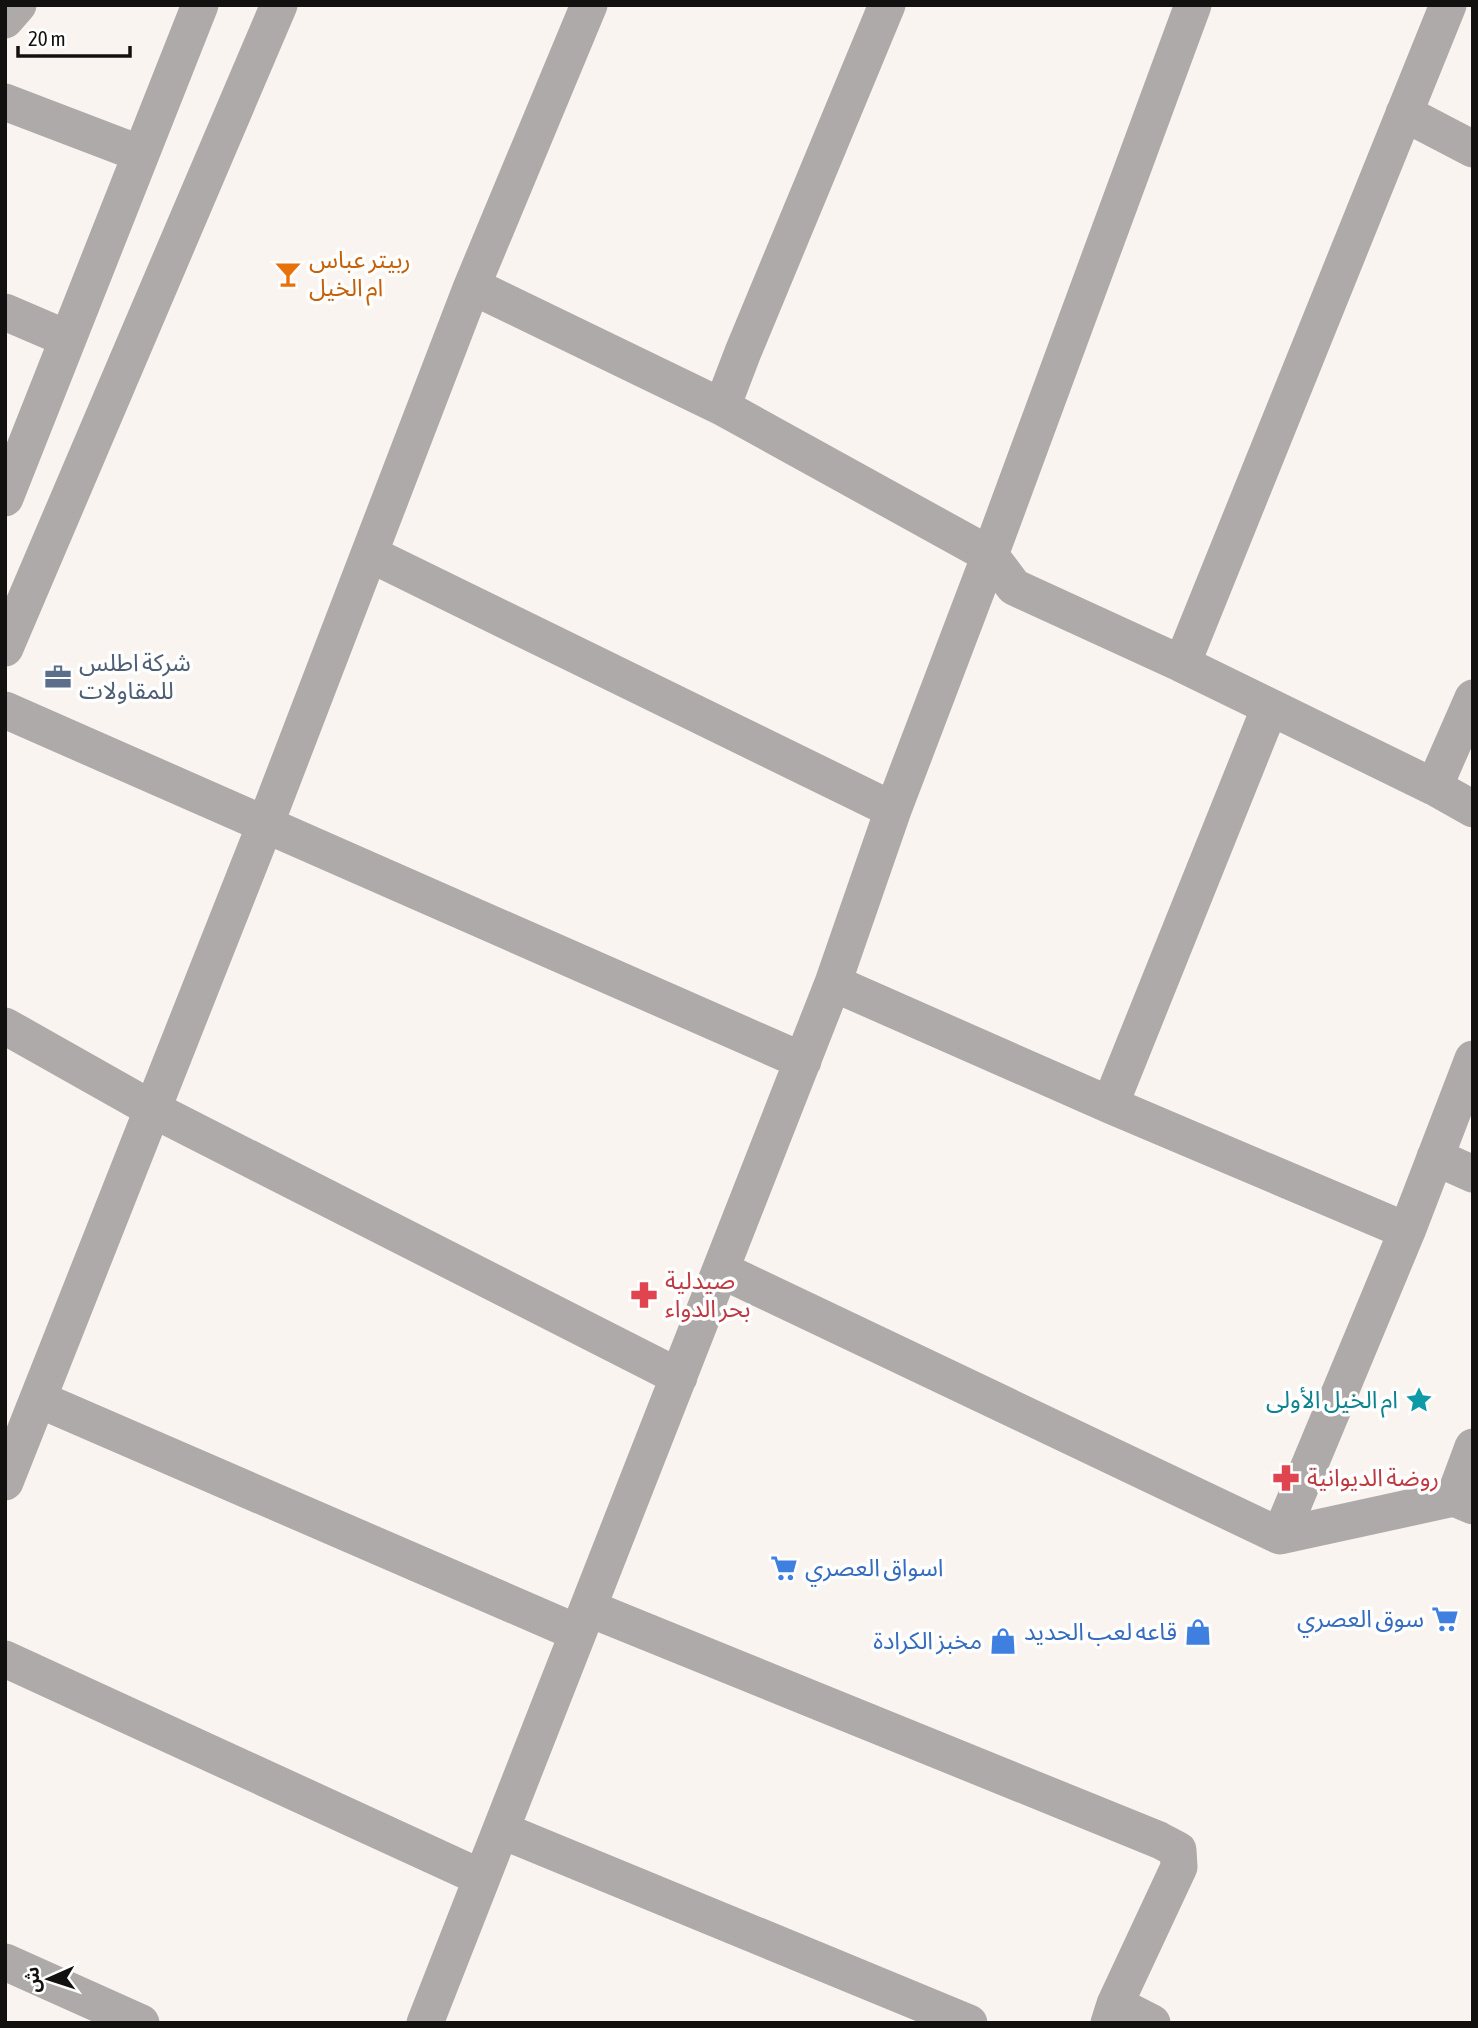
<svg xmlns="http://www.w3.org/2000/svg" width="1478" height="2028" viewBox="0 0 1478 2028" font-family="'Asap Condensed','Noto Sans Arabic',sans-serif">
<rect width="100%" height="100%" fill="#f9f4ef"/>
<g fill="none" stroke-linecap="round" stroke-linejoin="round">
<path stroke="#aeaaaa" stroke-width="37" d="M 5,20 L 18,5
M 5,102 L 141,154
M 1404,113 L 1473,149
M 472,286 L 722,407 L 990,555 L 1014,587 L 1182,664 L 1434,787 L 1473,809
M 5,312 L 68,339
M 722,407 L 743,352 L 887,5
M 5,498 L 200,5
M 370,554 L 893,810
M 5,648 L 279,5
M 1182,664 L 1448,5
M 5,710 L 803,1061
M 1434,787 L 1473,698
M 833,983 L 1110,1105 L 1407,1231
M 5,1026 L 152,1109 L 679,1377
M 1110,1105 L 1270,707
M 1435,1157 L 1473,1174
M 721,1270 L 1280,1536 L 1454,1498 L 1473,1506
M 38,1399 L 578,1633
M 5,1482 L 265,825 L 472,286 L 589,5
M 1454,1498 L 1473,1447
M 1280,1536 L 1407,1231 L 1473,1059
M 588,1608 L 1159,1840 L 1178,1850 L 1179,1867 L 1115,2004 L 1109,2023
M 5,1659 L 482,1878
M 501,1830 L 969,2023
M 5,1962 L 141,2023
M 1115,2004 L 1152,2023
M 425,2023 L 833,983 L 893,810 L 990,555 L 1193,5"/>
</g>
<defs>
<symbol id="bar-bare" viewBox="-9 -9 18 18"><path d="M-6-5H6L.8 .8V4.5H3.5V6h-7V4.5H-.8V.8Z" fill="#e8710a" stroke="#fff" stroke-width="2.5" paint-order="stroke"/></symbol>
<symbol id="office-bare" viewBox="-9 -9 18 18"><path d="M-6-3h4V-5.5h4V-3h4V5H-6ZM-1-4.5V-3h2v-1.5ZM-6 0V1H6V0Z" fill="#5c6f8a" stroke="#fff" stroke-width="2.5" paint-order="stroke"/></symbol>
<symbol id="pharmacy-bare" viewBox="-9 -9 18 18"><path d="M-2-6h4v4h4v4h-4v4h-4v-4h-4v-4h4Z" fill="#e0444e" stroke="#fff" stroke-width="2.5" paint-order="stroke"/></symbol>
<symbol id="sight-bare" viewBox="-9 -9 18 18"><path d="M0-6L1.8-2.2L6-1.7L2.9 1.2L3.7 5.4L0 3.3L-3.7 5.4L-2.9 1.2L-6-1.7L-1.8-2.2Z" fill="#0f9aa8" stroke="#fff" stroke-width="2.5" paint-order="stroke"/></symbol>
<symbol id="supermarket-bare" viewBox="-9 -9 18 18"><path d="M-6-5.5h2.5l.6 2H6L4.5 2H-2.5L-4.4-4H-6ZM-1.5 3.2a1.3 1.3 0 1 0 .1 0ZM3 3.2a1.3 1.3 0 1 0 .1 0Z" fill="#3f7fe0" stroke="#fff" stroke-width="2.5" paint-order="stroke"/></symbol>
<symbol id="shop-bare" viewBox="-9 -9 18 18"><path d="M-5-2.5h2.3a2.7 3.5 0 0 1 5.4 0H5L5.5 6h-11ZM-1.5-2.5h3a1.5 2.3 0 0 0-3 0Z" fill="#3f7fe0" stroke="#fff" stroke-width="2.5" paint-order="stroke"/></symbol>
</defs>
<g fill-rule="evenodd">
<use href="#bar-bare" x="269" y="255" width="38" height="38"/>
<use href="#office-bare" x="39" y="658" width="38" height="38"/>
<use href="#pharmacy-bare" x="625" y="1276" width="38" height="38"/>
<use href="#sight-bare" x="1400" y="1381" width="38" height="38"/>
<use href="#pharmacy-bare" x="1267" y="1459" width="38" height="38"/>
<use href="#supermarket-bare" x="765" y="1549" width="38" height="38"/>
<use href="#supermarket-bare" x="1426" y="1600" width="38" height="38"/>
<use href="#shop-bare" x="1179" y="1613" width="38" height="38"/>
<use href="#shop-bare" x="984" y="1622" width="38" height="38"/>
</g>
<g text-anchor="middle" stroke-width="7" stroke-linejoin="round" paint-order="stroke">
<g font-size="24" fill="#c56008" stroke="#fff" text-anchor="start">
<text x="309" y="268">ربيتر عباس<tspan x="309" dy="28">ام الخيل</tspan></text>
</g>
<g font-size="24" fill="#4e5e75" stroke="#fff" text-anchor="start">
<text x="79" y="671">شركة اطلس<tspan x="79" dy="28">للمقاولات</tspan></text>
</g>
<g font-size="24" fill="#be3a42" stroke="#fff" text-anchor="start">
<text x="665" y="1289">صيدلية<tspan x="665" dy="28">بحر الدواء</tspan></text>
<text x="1307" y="1486">روضة الديوانية</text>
</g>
<g font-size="24" fill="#0d838f" stroke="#fff" text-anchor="end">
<text x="1398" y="1408">ام الخيل الأولى</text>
</g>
<g font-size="24" fill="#366cbe" stroke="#fff" text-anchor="end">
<text x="805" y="1576" text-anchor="start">اسواق العصري</text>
<text x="1424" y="1627">سوق العصري</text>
<text x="1177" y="1640">قاعه لعب الحديد</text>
<text x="982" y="1649">مخبز الكرادة</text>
</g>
</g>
<rect width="1478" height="2028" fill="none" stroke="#13110f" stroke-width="14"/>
<g transform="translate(49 1979) rotate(267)" stroke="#ffffff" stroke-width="5" paint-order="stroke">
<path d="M0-5L12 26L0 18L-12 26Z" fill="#13110f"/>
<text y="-10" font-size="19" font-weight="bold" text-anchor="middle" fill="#13110f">ش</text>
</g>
<path d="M18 46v10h112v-10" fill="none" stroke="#13110f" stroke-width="3.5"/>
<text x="28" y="46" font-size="21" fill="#13110f" stroke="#ffffff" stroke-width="5" paint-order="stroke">20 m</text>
</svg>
